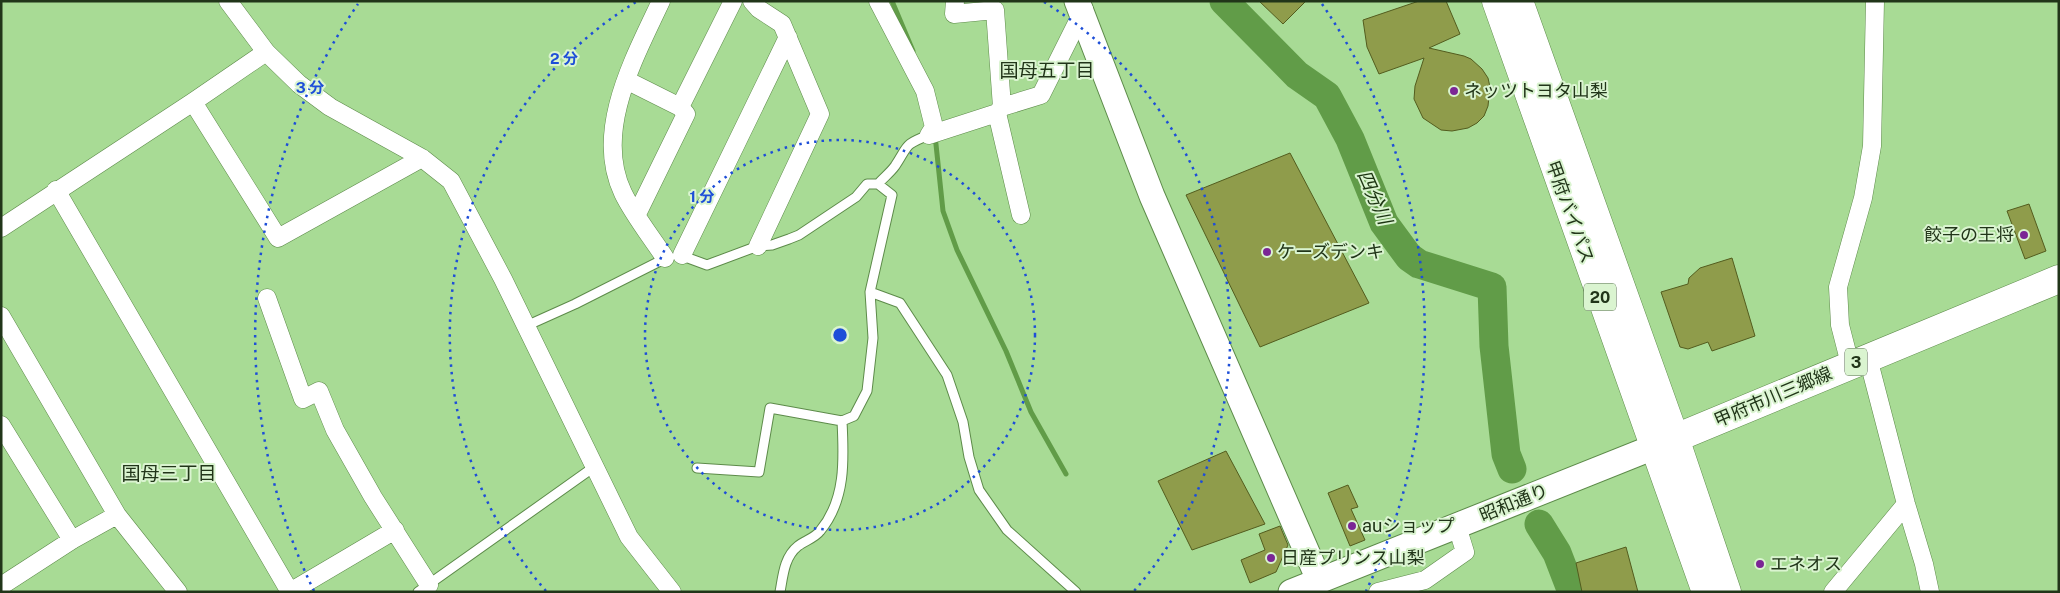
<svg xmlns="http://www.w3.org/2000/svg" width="2060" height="593" viewBox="0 0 2060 593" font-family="'Public Sans','Noto Sans JP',sans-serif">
<rect width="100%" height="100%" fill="#a8db95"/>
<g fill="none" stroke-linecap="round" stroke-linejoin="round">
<path stroke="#619c48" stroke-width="5" d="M 892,1 L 913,51
M 935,135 L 943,211 L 957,250 L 1006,351 L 1031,412 L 1066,474"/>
<path stroke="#619c48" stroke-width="29" d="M 1224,1 L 1297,75 L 1327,96 L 1350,139 L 1384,223 L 1409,257 L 1419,264 L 1492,287 L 1494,346 L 1506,454 L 1512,469
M 1539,524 L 1557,553 L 1572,592"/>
</g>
<path fill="#8f9c4b" stroke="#535c1e" d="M 1259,1 L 1306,1 L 1283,24 Z
M 1419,1 L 1446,1 L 1460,34 L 1429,48 L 1464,56 L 1471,59 L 1482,69 L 1488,78 L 1490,87 L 1488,106 L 1484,116 L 1477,123 L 1468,128 L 1452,131 L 1441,130 L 1423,118 L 1414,99 L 1415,86 L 1424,58 L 1379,74 L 1367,47 L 1363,20 Z
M 1290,153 L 1369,303 L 1260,347 L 1186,195 Z
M 2029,204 L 2046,251 L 2025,259 L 2007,211 Z
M 1732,258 L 1755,336 L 1712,351 L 1708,342 L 1688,349 L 1680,347 L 1661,292 L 1688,284 L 1689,278 L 1700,268 Z
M 1226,451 L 1265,524 L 1192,550 L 1158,481 Z
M 1348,485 L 1358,507 L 1351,509 L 1365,540 L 1350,546 L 1328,493 Z
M 1280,526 L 1288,545 L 1276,572 L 1250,583 L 1241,560 L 1265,550 L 1259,534 Z
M 1626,547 L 1638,592 L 1582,592 L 1576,563 Z"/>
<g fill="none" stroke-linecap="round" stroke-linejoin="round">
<defs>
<path id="lane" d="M 680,255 L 707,265 L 758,246 L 772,245 L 789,239 L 799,235 L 856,197 L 867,184 L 878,184 C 883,178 890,173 895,166 C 909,145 903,145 929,135
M 870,292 L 900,303 L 947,375 L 963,422 L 969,457 L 979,490 L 1007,530 L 1076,592
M 526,326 L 575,304 L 668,257
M 697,468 L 759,472 L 770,408 L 842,421 L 854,416 L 867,391 L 873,338 L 870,292 L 892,195 L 878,184
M 418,592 L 594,467
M 780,592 C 783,576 784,557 798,546 C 804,541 815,538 820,531 C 846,500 844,459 842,421"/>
<path id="street" d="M 228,1 L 266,52 L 299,84 L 330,107 L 422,158 L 451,181 L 503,279 L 629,537 L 672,592
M 661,1 C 635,57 593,131 623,193 C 633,214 652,238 665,258
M 752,1 L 759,9 L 782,24 L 820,114 L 758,246
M 878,1 L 925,91 L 934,127 L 929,135
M 955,1 L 954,14 L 995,10 L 1002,107
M 626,80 L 680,107
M 193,102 L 278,238 L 422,158
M 997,113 L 1021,215
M 929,135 L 997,113 L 1002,107 L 1041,95 L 1084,9
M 56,190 L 290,592
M 637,214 L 686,114 L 680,107 L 733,1
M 1,228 L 193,102 L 266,52
M 682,255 L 788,37
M 267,298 L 303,399 L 319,391 L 335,430 L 373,497 L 429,585
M 1,316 L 117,515 L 178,592
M 1868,358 L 1906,504 L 1924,564 L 1930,592
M 1850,364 L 1840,325 L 1838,287 L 1863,198 L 1872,146 L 1875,1
M 1,425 L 72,540
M 1,586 L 72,540 L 117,515
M 290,592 L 395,530
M 1378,592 L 1425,580 L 1465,552 L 1457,526
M 1833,592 L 1906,504"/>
<path id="secondary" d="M 1077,1 L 1152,196 L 1319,580
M 1291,592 L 1654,447"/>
<path id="primary" d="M 1654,447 L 2059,279"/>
<path id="highway" d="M 1496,1 L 1706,592
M 1519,1 L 1675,438 L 1727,592"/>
</defs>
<use href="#lane" stroke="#5d8b4a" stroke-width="11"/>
<use href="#street" stroke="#5d8b4a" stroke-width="19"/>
<use href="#secondary" stroke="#5d8b4a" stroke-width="27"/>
<use href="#primary" stroke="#5d8b4a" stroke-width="29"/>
<use href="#highway" stroke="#5d8b4a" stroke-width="29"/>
<use href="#lane" stroke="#fff" stroke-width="9"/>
<use href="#street" stroke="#fff" stroke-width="18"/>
<use href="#secondary" stroke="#fff" stroke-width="25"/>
<use href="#primary" stroke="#fff" stroke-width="28"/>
<use href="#highway" stroke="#fff" stroke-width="28"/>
</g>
<g fill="none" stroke="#1d4ed8" stroke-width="2.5" stroke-dasharray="2.5 5">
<circle cx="840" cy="335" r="195"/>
<path d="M546 591A390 390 0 0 1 636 2M1044 2A390 390 0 0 1 1134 591"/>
<path d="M314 591A585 585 0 0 1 358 4M1322 4A585 585 0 0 1 1366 591"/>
</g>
<g fill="#7b2695" stroke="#daf4d0" stroke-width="2">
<circle cx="1454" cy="91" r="5"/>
<circle cx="2024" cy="235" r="5"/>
<circle cx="1267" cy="252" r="5"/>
<circle cx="1352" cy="526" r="5"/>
<circle cx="1271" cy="558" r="5"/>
<circle cx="1760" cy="564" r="5"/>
</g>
<g text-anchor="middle" stroke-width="4" stroke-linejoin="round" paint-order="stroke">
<g fill="#daf4d0" stroke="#586e50" stroke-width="1">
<rect x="1584" y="283.5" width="32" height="27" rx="4"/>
<rect x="1845" y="348.5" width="22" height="27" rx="4"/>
</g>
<g font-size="16" font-weight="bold" fill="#213519">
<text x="1600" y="303">20</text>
<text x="1856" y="368">3</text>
</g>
<g font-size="18" fill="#213519" stroke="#daf4d0" text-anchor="start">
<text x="1464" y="97">ネッツトヨタ山梨</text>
<text x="2014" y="241" text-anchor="end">餃子の王将</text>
<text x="1277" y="258">ケーズデンキ</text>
<text x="1362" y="532">auショップ</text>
<text x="1281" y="564">日産プリンス山梨</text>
<text x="1770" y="570">エネオス</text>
</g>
<g font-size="18" fill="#213519" stroke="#daf4d0">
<text transform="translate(1570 212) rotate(70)" y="6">甲府バイパス</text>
<text transform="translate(1773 397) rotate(-23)" y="6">甲府市川三郷線</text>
<text transform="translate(1514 503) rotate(-22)" y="6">昭和通り</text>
</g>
<g font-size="19" fill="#213519" stroke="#daf4d0">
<text x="1047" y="77">国母五丁目</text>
<text x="169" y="480">国母三丁目</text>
</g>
<g font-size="19" font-style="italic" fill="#1b3311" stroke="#daf4d0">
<text transform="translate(1375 197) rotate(66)" y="7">四分川</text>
</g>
</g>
<circle cx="840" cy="335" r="8" fill="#1d4ed8" stroke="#daf4d0" stroke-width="2.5"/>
<g font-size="15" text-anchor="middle" font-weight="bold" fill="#1d4ed8" stroke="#daf4d0" stroke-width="4" stroke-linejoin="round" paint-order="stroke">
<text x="564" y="64">2 分</text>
<text x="310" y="93">3 分</text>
<text x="702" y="202">1 分</text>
</g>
<rect width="2060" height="593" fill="none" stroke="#213519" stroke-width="5"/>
</svg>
